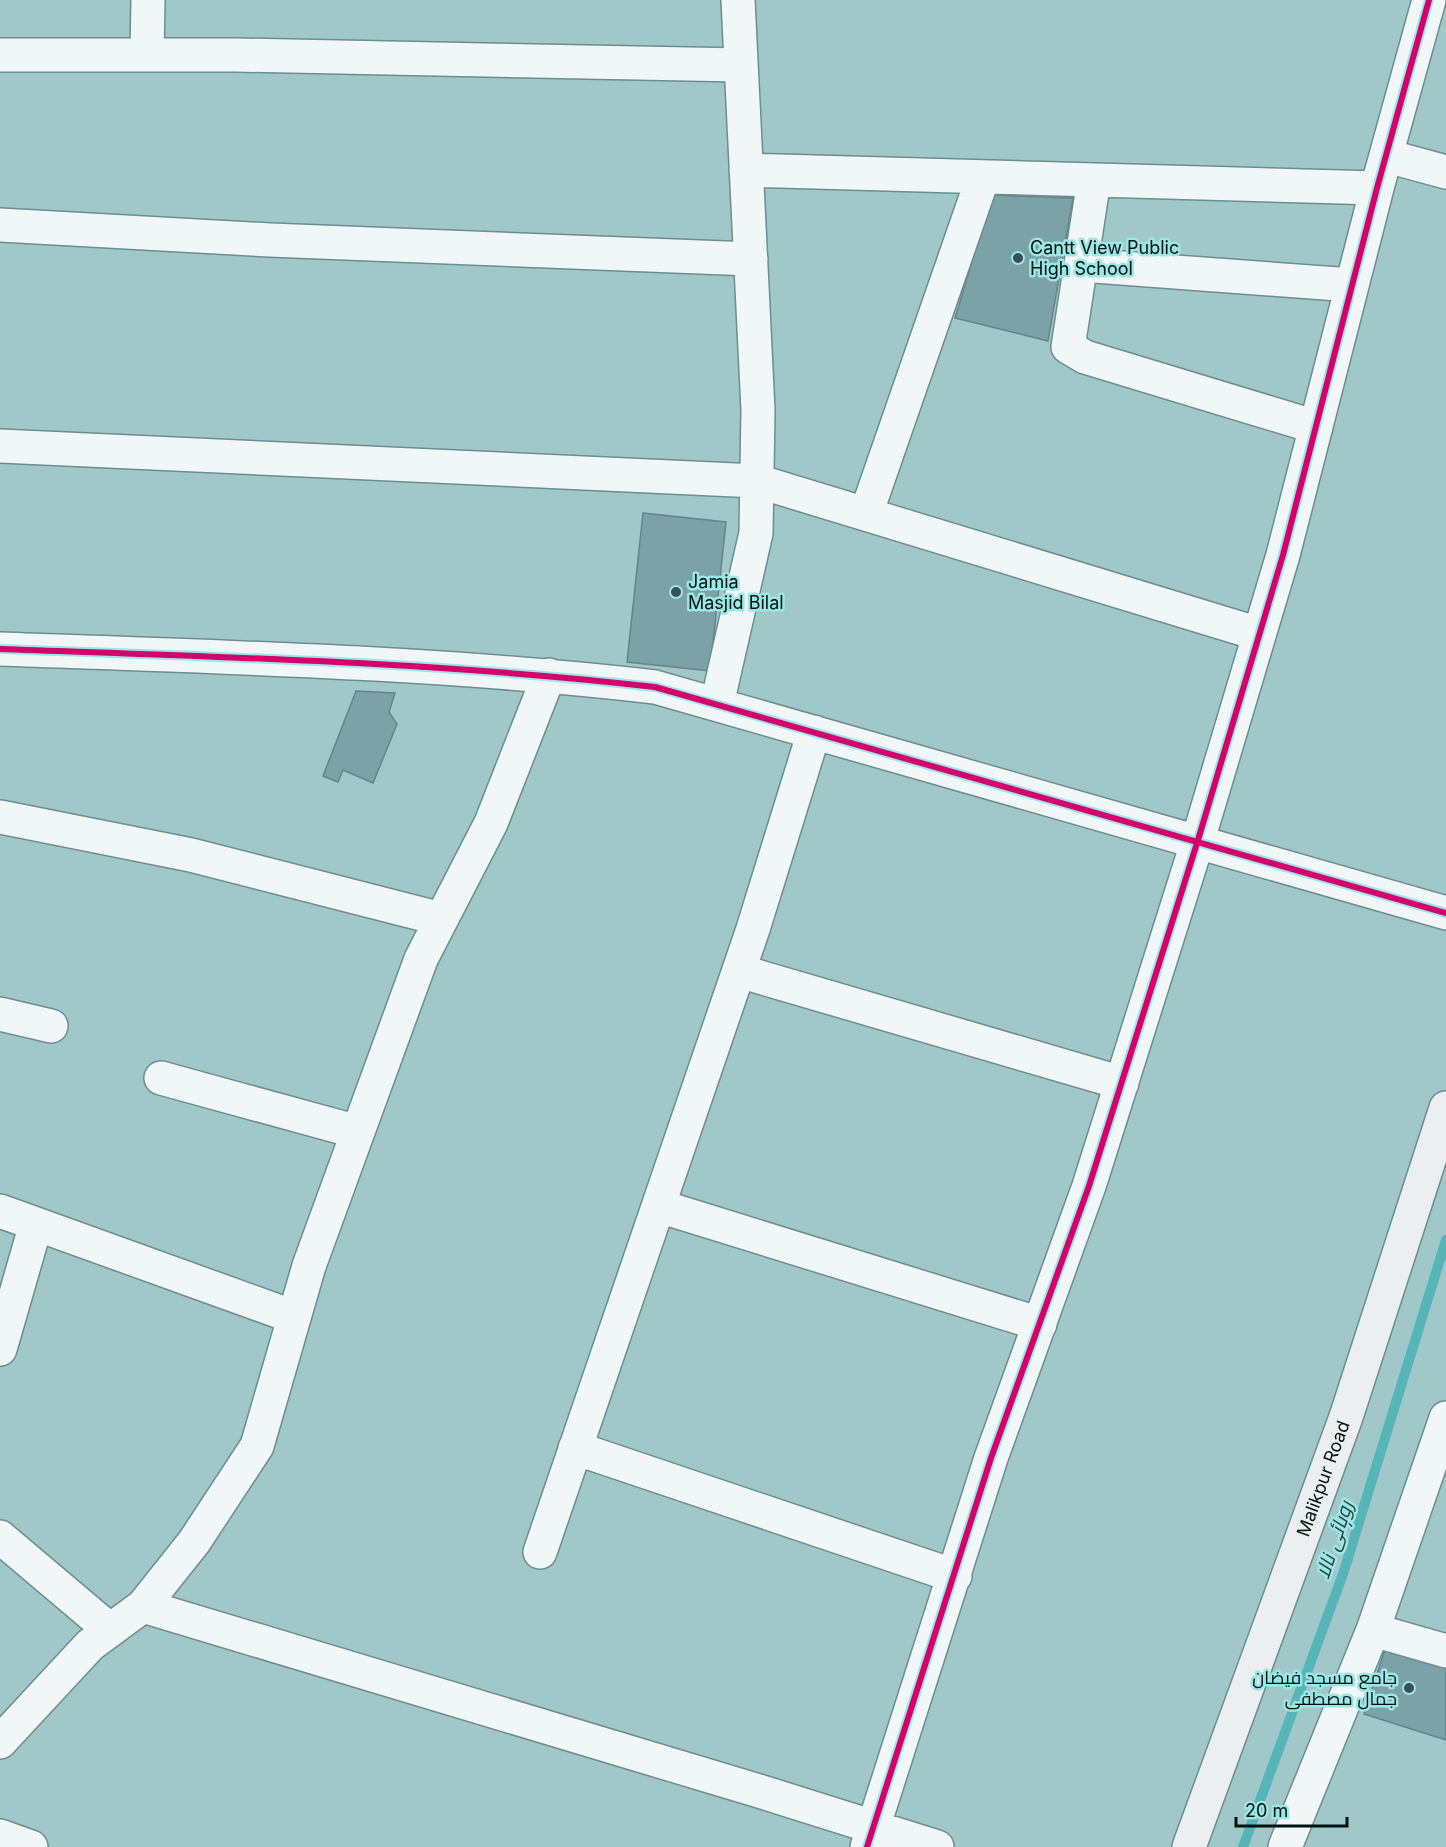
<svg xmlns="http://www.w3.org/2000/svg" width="1446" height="1847" viewBox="0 0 1446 1847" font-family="Inter,Cairo,sans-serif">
<rect width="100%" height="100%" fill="#a0c8c8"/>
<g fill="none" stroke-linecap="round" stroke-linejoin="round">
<path stroke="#56b6b7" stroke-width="10" d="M 1243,1847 L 1344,1571 L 1446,1240"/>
</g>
<path fill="#7aa2a7" stroke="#648487" stroke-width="1.5" d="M 992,195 L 1073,198 L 1048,341 L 955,318 Z
M 643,513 L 726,522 L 710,671 L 627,662 Z
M 356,691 L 395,693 L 389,712 L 397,724 L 373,783 L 343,770 L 338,782 L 323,776 Z
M 1387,1643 L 1446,1662 L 1446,1740 L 1364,1714 Z"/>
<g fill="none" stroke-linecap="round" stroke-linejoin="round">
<defs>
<path id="street" d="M 0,55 L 236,55 L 741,65
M 147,55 L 148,0
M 1387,156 L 1446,172
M 746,170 L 1377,188
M 1094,180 L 1068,347 L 1085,357 L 1316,427
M 0,225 L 270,240 L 751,259
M 1081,265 L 1352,285
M 0,446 L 757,481 L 1259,634
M 866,514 L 983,177
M 0,649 C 219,657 438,662 655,687 L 1446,913
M 717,704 L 756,533 L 758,410 L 738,0
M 0,817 L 191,855 L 441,919
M 739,971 L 1122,1083
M 0,1014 L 51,1026
M 161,1078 L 358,1132
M 659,1206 L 1040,1324
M 0,1211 L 294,1317
M 0,1349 L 36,1224
M 575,1448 L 955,1576
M 0,1537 L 110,1630
M 540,1552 L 753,929 L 814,732
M 143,1606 L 759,1791 L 937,1847
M 1373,1630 L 1446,1651
M 0,1742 L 90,1645 L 143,1606 L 194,1542 L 257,1446 L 309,1266 L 421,959 L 491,823 L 549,675
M 0,1836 L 31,1847
M 867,1847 L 991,1458 L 1089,1186 L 1198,840 L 1283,555 L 1377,188 L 1429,0
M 1285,1847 L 1373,1630 L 1446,1418"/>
<g id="secondary">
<path id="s1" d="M 1189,1847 L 1346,1417 L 1446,1108"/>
</g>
</defs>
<use href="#street" stroke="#6d8d8e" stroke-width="36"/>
<use href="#secondary" stroke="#6d8d8e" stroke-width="36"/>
<use href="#street" stroke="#f1f7f7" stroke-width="33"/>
<use href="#secondary" stroke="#ecefef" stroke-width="33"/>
<defs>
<path id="cycleway" d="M 0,649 C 219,657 438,662 655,687 L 1446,913
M 867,1847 L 991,1458 L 1089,1186 L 1198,840 L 1283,555 L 1377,188 L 1429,0"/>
</defs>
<use href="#cycleway" stroke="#9de6e6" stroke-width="10"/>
<use href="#cycleway" stroke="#d6006c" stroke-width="6"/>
</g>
<g fill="#385252" stroke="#9de6e6" stroke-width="2">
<circle cx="1018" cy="258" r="6"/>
<circle cx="676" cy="592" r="6"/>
<circle cx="1409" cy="1688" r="6"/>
</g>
<g text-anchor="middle" stroke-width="5" stroke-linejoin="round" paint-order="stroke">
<g font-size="18" fill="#001313" stroke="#9de6e6" text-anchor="start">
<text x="1030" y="254">Cantt View Public<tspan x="1030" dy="21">High School</tspan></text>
<text x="688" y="588">Jamia<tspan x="688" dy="21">Masjid Bilal</tspan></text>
<text x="1397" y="1684" text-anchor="end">جامع مسجد فیضان<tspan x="1397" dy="21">جمال مصطفی</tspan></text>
</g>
<g font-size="18" fill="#001313" stroke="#9de6e6">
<text dy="6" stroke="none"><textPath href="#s1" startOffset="392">Malikpur Road</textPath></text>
</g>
<g font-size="20" font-style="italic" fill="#274141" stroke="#9de6e6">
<text transform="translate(1334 1540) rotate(-72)" y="7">روہائی نالا</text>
</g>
</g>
<path d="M1236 1817v9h111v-9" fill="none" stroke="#001313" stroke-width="3"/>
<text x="1245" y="1817" font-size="18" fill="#001313" stroke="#9de6e6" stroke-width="4.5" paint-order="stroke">20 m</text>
</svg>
